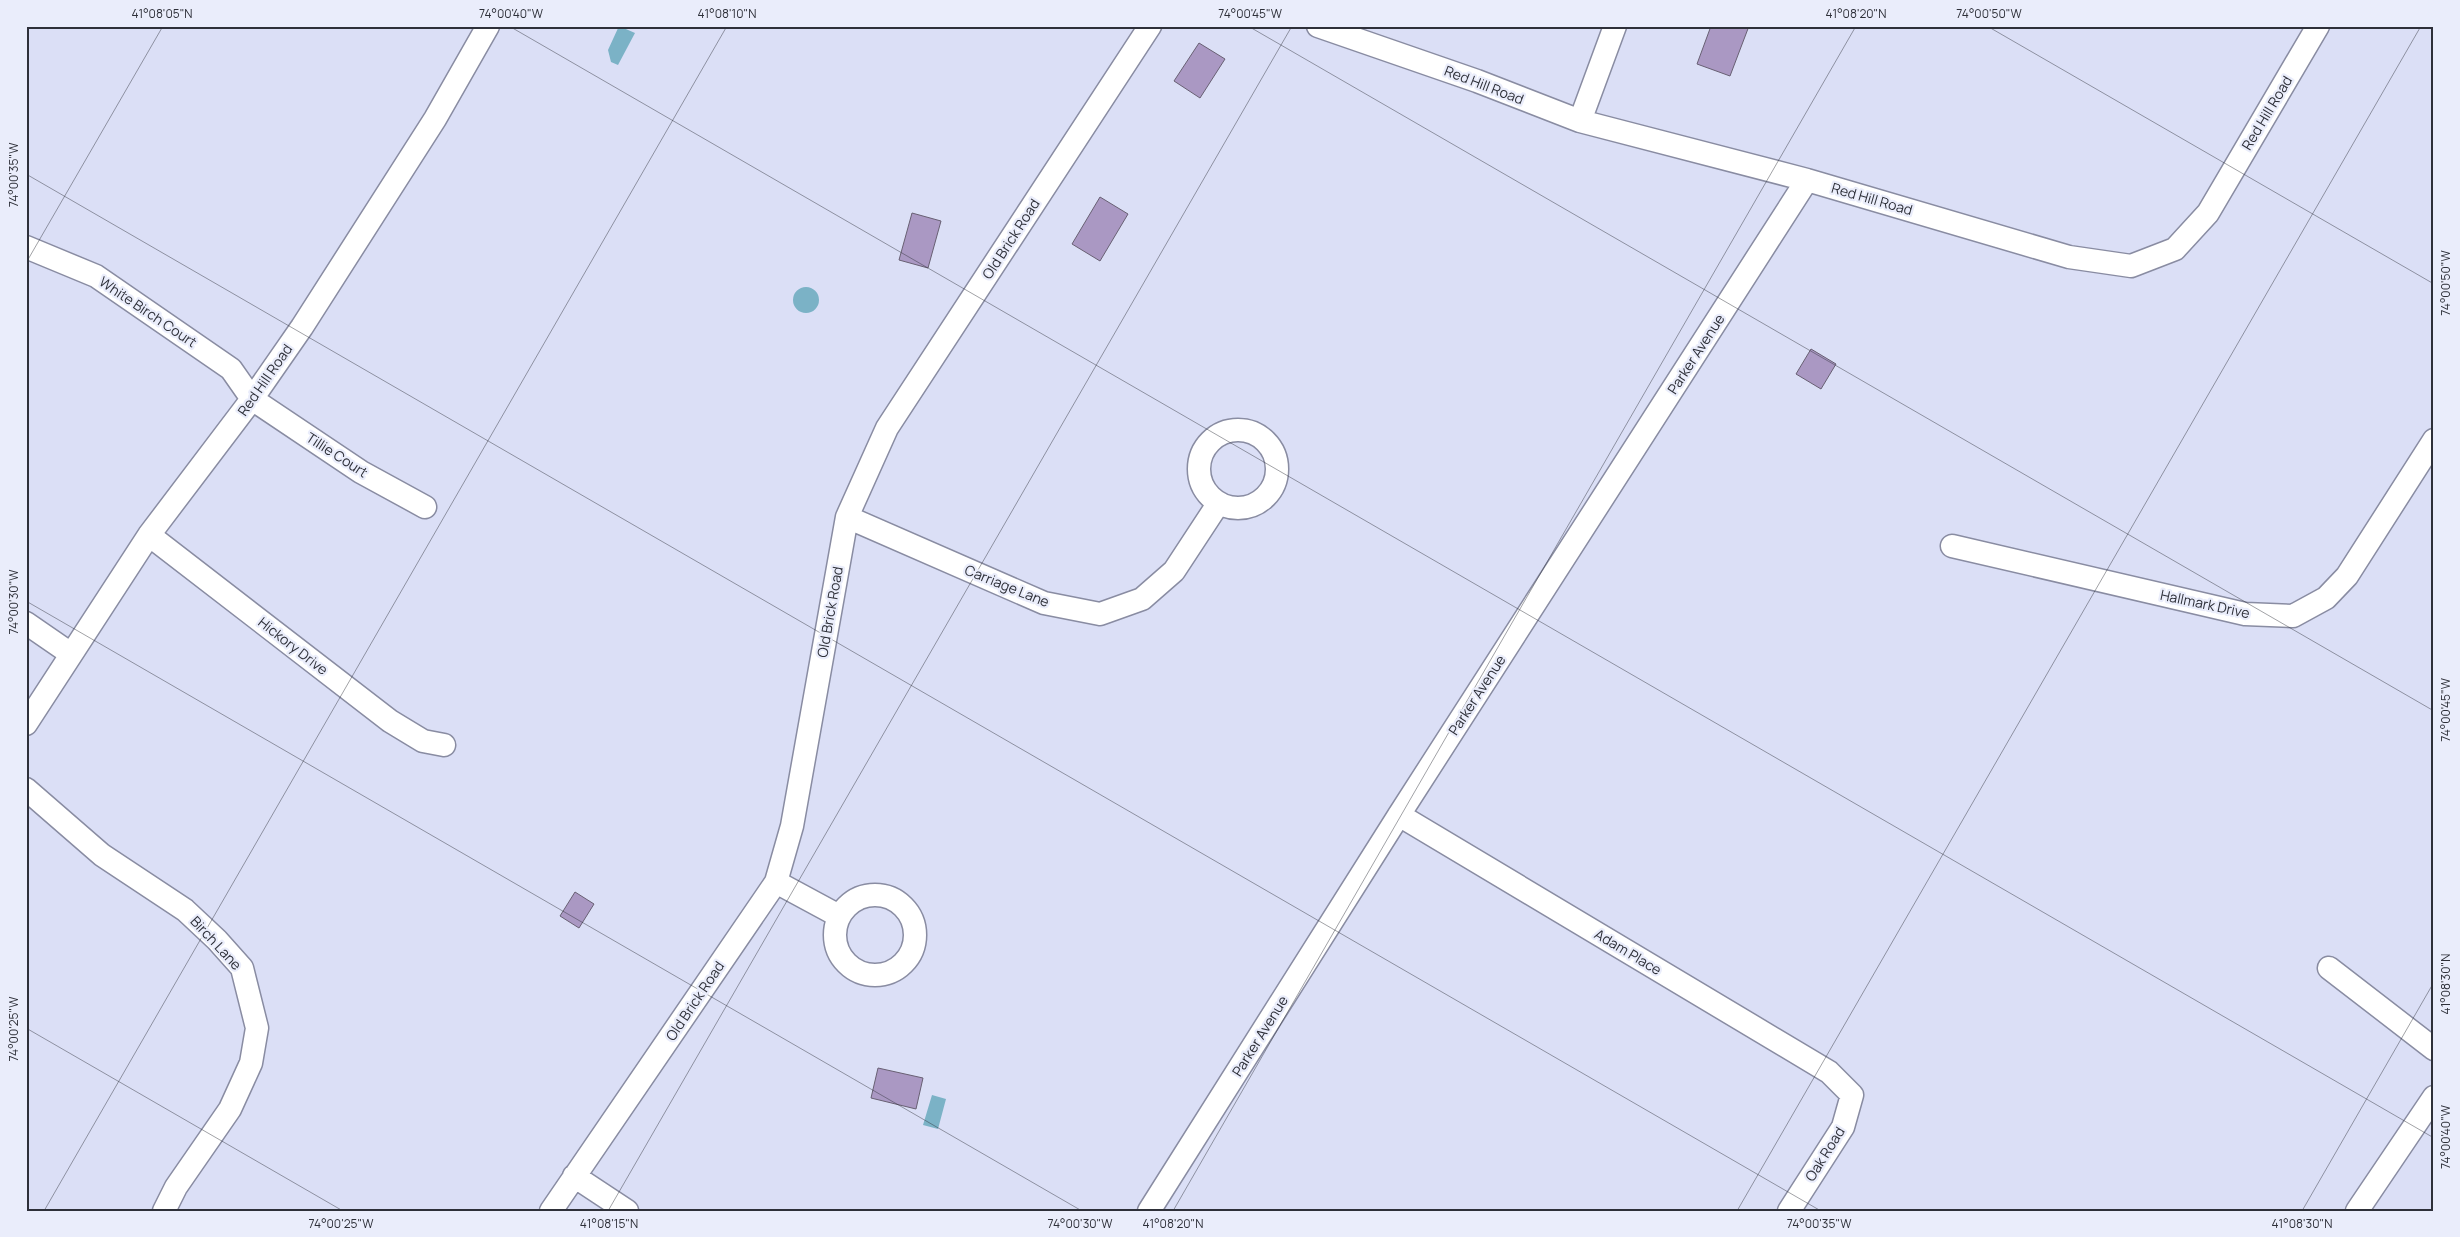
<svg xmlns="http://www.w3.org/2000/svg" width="2460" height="1237" viewBox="0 0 2460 1237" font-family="Manrope,sans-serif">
<rect width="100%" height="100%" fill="#dbdff6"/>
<path fill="#7bb2c6" d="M 619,26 L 635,33 L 618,65 L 611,62 L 608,50 Z
M793 300a13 13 0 1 1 26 0a13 13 0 1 1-26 0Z
M 932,1095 L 946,1099 L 938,1129 L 923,1125 Z"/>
<path fill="#aa98c3" stroke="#686073" d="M 1711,26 L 1749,26 L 1730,76 L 1697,64 Z
M 1199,43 L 1225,59 L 1200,98 L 1174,81 Z
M 1100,197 L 1128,214 L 1100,261 L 1072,244 Z
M 912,213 L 941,221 L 928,268 L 899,260 Z
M 1811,349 L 1836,364 L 1821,389 L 1796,374 Z
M 575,892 L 594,904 L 579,928 L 560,916 Z
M 878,1068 L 923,1078 L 916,1109 L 871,1098 Z"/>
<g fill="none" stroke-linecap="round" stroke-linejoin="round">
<defs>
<path id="minor" d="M 1318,26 L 1477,81 L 1580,121 L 1807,180 L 2069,257 L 2131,266 L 2175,249 L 2208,213 L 2318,26
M 1580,121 L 1615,26
M 26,247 L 96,276 L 231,369 L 252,399 L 361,472 L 425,507
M1199 469a39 39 0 1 1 78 0a39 39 0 1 1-78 0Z
M 847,517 L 1044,603 L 1100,614 L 1142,599 L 1174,571 L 1218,504
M 149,535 L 390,721 L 423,741 L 444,745
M 1952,546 L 2245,614 L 2293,616 L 2326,598 L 2347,576 L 2434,440
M 26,623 L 71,654
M 26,724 L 149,535 L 252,399 L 302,327 L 435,119 L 488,26
M 26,789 L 102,855 L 185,910 L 217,940 L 242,968 L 257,1028 L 251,1063 L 230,1109 L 176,1187 L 164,1211
M 1399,815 L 1829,1072 L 1852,1095 L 1843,1127 L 1789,1211
M 776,882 L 839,916
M835 935a40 40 0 1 1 80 0a40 40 0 1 1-80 0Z
M 2329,968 L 2434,1049
M 574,1176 L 627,1211
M 551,1211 L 776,882 L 792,826 L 847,517 L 887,428 L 1150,26
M 1149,1211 L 1399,815 L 1807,180
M 2357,1211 L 2434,1097"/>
</defs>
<use href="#minor" stroke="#898ca2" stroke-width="25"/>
<use href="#minor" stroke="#fff" stroke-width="22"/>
</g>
<path fill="none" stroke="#2e3039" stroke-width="1" stroke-opacity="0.45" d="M 509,26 L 2434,1138M 1248,26 L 2434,711M 1987,26 L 2434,284M 26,174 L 1821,1211M 26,263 L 163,26M 26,601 L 1082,1211M 26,1028 L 343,1211M 44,1211 L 727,26M 608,1211 L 1292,26M 1173,1211 L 1856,26M 1737,1211 L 2421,26M 2302,1211 L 2434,982"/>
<g text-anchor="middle" stroke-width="4.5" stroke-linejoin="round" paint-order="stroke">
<g font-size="14" fill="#2e3039" stroke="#eaedfb">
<text transform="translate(1484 85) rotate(21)" y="5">Red Hill Road</text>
<text transform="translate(2267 113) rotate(-59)" y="5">Red Hill Road</text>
<text transform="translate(1872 199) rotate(16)" y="5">Red Hill Road</text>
<text transform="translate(1011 239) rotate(-57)" y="5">Old Brick Road</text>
<text transform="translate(148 312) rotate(34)" y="5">White Birch Court</text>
<text transform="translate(1696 354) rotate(-57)" y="5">Parker Avenue</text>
<text transform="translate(265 380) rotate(-55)" y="5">Red Hill Road</text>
<text transform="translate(337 455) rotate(33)" y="5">Tillie Court</text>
<text transform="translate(1007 586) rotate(22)" y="5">Carriage Lane</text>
<text transform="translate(2205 604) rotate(12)" y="5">Hallmark Drive</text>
<text transform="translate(830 612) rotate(-80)" y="5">Old Brick Road</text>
<text transform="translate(293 646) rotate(38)" y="5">Hickory Drive</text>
<text transform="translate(1477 695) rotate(-57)" y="5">Parker Avenue</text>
<text transform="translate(216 943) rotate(47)" y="5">Birch Lane</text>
<text transform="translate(1628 952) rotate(31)" y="5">Adam Place</text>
<text transform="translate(695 1001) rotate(-56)" y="5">Old Brick Road</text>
<text transform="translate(1260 1036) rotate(-58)" y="5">Parker Avenue</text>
<text transform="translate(1825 1154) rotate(-58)" y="5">Oak Road</text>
</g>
</g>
<rect width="2460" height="1237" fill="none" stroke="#eaedfb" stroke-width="55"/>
<rect x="28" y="28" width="2404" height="1182" fill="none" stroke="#2e3039" stroke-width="2"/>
<g font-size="12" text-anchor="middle" fill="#2e3039">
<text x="162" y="18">41°08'05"N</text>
<text x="511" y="18">74°00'40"W</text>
<text x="727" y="18">41°08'10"N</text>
<text x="1250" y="18">74°00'45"W</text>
<text x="1856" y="18">41°08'20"N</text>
<text x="1989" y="18">74°00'50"W</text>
<text transform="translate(14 175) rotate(-90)" y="4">74°00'35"W</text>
<text transform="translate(2446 283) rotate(-90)" y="4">74°00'50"W</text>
<text transform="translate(14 602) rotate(-90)" y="4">74°00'30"W</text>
<text transform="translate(2446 710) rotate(-90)" y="4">74°00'45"W</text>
<text transform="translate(2446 984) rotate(-90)" y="4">41°08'30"N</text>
<text transform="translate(14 1029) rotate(-90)" y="4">74°00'25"W</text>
<text transform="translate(2446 1137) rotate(-90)" y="4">74°00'40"W</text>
<text x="341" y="1228">74°00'25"W</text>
<text x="609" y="1228">41°08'15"N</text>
<text x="1080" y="1228">74°00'30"W</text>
<text x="1173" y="1228">41°08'20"N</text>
<text x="1819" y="1228">74°00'35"W</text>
<text x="2302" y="1228">41°08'30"N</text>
</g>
</svg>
